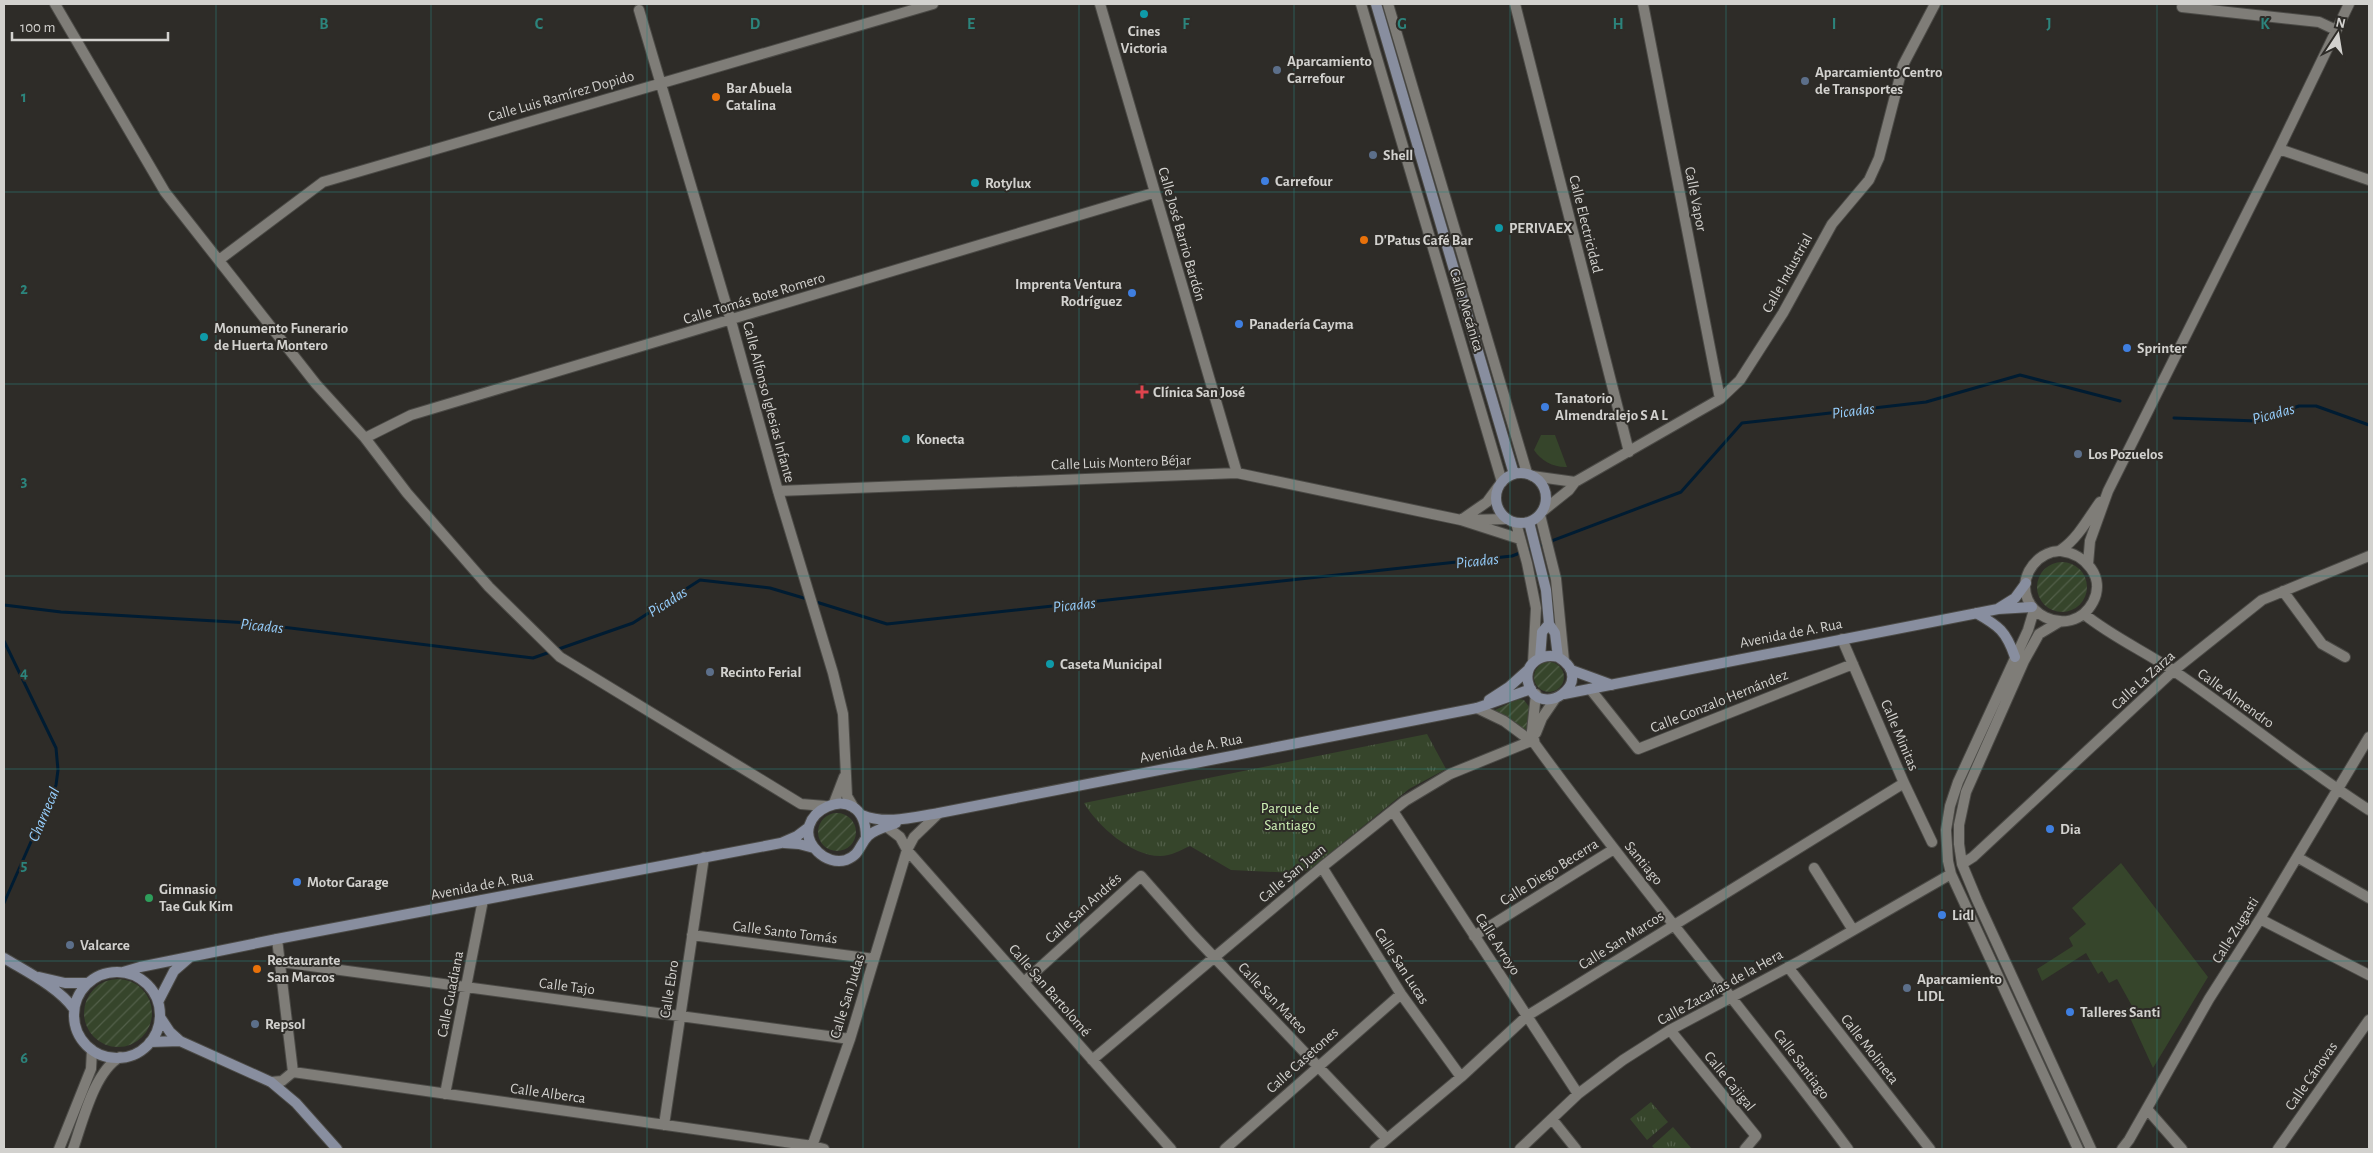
<svg xmlns="http://www.w3.org/2000/svg" width="2373" height="1153" viewBox="0 0 2373 1153" font-family="'Alegreya Sans',sans-serif">
<defs>
<pattern id="park-tufts" width="24" height="20" patternUnits="userSpaceOnUse" patternTransform="scale(1.25)"><rect width="24" height="20" fill="#36452b"/><path d="M3 7l-1-3M5 7V3M7 7l1-3M15 17l-1-3M17 17v-4M19 17l1-3" fill="none" stroke="#525f49"/></pattern>
<pattern id="garden-furrows" width="10" height="10" patternUnits="userSpaceOnUse" patternTransform="scale(1.25)"><rect width="10" height="10" fill="#36452b"/><path d="M-1 1l2-2M0 10L10 0M9 11l2-2" fill="none" stroke="#525f49"/></pattern>
</defs>
<rect width="100%" height="100%" fill="#2e2c28"/>
<path fill="#36452b" d="M 1541,435 L 1555,435 L 1567,467 C 1555,468 1541,461 1534,450 Z
M 2121,863 L 2208,977 L 2153,1068 L 2126,1009 L 2132,1006 L 2117,979 L 2109,983 L 2102,971 L 2098,974 L 2086,953 L 2042,981 L 2037,969 L 2073,946 L 2069,938 L 2086,924 L 2072,908 Z"/>
<path fill="url(#park-tufts)" d="M 1427,734 L 1446,769 L 1409,789 L 1309,870 L 1296,873 L 1231,870 L 1190,846 C 1181,850 1171,856 1160,856 C 1131,856 1098,826 1084,803 Z
M 1651,1102 L 1668,1122 L 1647,1140 L 1630,1119 Z
M 1673,1127 L 1692,1149 L 1655,1149 L 1652,1146 Z"/>
<path fill="url(#garden-furrows)" d="M2037 587a25 25 0 1 1 50 0a25 25 0 1 1-50 0Z
M1534 677a15 15 0 1 1 30 0a15 15 0 1 1-30 0Z
M 1518,699 L 1524,700 L 1530,708 L 1528,726 L 1525,730 L 1493,711 Z
M818 832a19 19 0 1 1 38 0a19 19 0 1 1-38 0Z
M84 1013a34 34 0 1 1 68 0a34 34 0 1 1-68 0Z"/>
<g fill="none" stroke-linecap="round" stroke-linejoin="round">
<path stroke="#001c32" stroke-width="3" d="M 2174,418 L 2257,421 L 2299,406 L 2316,406 L 2369,425
M 813,601 L 887,624 L 1512,556 L 1681,492 L 1742,423 L 1926,402 L 2020,375 L 2120,401
M 4,605 L 61,612 L 250,623 L 533,658 L 633,623 L 700,580 L 770,588 L 807,599
M 4,641 L 56,748 L 58,770 L 56,785 L 4,903"/>
<defs>
<path id="street" d="M 55,4 L 165,192 L 316,384 L 365,438 L 407,493 L 489,587 L 560,657 L 801,804 L 825,806
M 1100,4 L 1237,473
M 1361,4 L 1502,482
M 1388,4 L 1527,473
M 1515,4 L 1629,452
M 1643,4 L 1720,399
M 2182,7 L 2319,22 L 2336,30
M 639,10 L 731,321 L 778,491 L 833,673 L 843,714 L 847,796 L 854,808
M 2279,149 L 2369,180
M 219,260 L 323,182 L 933,4
M 365,438 L 411,415 L 1153,193
M 1532,476 L 1575,482
M 778,491 L 1237,473 L 1461,520 L 1520,539
M 1544,510 L 1569,490 L 1575,482 L 1720,399 L 1740,380 L 1783,313 L 1832,224 L 1869,180 L 1879,158 L 1903,65 L 1935,4
M 1540,515 L 1556,579 L 1564,661
M 1461,520 L 1487,502 L 1498,487
M 1467,520 L 1507,519
M 1516,523 L 1527,563 L 1536,608 L 1533,663
M 2061,551 C 2085,554 2106,577 2093,602 C 2071,643 2009,612 2029,571 C 2034,562 2042,555 2052,552 C 2056,551 2059,552 2062,549 C 2078,538 2089,517 2100,502
M 2088,564 L 2090,541 L 2108,491 L 2279,149 L 2349,4
M 2283,591 L 2322,644 L 2345,657
M 2034,610 L 2028,630 L 1958,782 L 1950,806 L 1946,830 L 1948,861 L 1951,874 L 2078,1149
M 2084,614 C 2111,636 2144,651 2174,671 C 2240,716 2302,767 2369,810
M 2059,622 L 2039,634 L 2024,661 L 1966,792 L 1959,825 L 1959,844 L 1962,864 L 1977,900 L 2091,1149
M 1842,639 L 1904,783 L 1932,842
M 1591,690 L 1638,749 L 1853,664
M 1536,694 L 1532,731 L 1535,744 C 1635,882 1747,1012 1848,1149
M 1477,708 L 1504,721 L 1535,744
M 1536,733 L 1542,718 L 1555,699
M 834,803 L 844,777
M 1393,811 L 1578,1094
M 887,827 L 900,837 L 907,850 L 1171,1149
M 2297,857 L 2369,898
M 1962,864 L 1973,857 L 2173,671 L 2262,600 L 2369,556
M 1322,867 L 1401,994 L 1461,1077
M 1814,868 L 1853,930
M 2260,919 L 2369,975
M 692,935 L 874,959
M 1474,936 L 1614,849
M 277,939 L 293,1072
M 281,962 L 850,1039
M 1788,967 L 1930,1149
M 1024,982 L 1141,876 L 1193,935 L 1387,1139
M 1670,1030 L 1756,1136 L 1745,1149
M 1092,1060 L 1322,867 L 1405,801 L 1450,774 L 1531,741
M 271,1082 L 282,1081 L 293,1072 L 813,1146 L 824,1149
M 445,1094 L 483,900
M 2147,1109 L 2182,1149
M 1552,1119 L 1576,1149
M 664,1125 L 704,857
M 59,1149 L 91,1069 L 92,1050
M 73,1149 C 83,1121 94,1072 120,1057
M 811,1149 L 850,1039 L 907,850 L 914,837 L 939,813
M 1225,1149 L 1401,994
M 1375,1149 L 1461,1077 L 1527,1016 L 1904,783
M 1520,1149 L 1578,1094 L 1623,1060 L 1670,1030 L 1798,962 L 1951,874
M 2122,1149 L 2129,1140 L 2209,999 L 2260,919 L 2369,737
M 2278,1149 L 2369,1020"/>
<path id="secondary" d="M 1376,4 L 1514,474
M1496 498a25 25 0 1 1 50 0a25 25 0 1 1-50 0Z
M 1529,522 L 1546,590 L 1549,624 L 1555,633 L 1558,657 C 1600,682 1537,723 1528,682 C 1524,663 1542,653 1558,657
M 1999,608 L 2015,598 L 2026,583
M 1976,613 C 1999,626 2006,631 2015,657
M 1540,658 L 1542,632 L 1549,624
M 1571,670 L 1612,685
M 1564,694 L 1998,609 L 2032,607
M 1489,700 L 1509,687 L 1529,669
M 862,815 C 886,825 914,817 939,813 L 1477,708 L 1531,689
M 866,837 C 865,772 780,816 818,852 C 825,859 836,863 846,860 C 861,854 859,845 868,836 C 875,829 887,827 896,823
M 784,843 L 799,844 L 814,848
M 4,958 C 27,972 58,987 74,1009
M 123,972 L 140,967 L 277,939 L 781,843 L 797,836 L 809,827
M74 1015a43 43 0 1 1 86 0a43 43 0 1 1-86 0Z
M 39,977 L 65,983 L 86,983
M 158,1002 L 174,971 L 189,958
M 160,1017 L 170,1032 L 180,1041 L 271,1082 L 296,1103 L 337,1149
M 150,1042 L 180,1041"/>
</defs>
<use href="#street" stroke="#4b4a46" stroke-width="12"/>
<use href="#secondary" stroke="#4b4a46" stroke-width="12"/>
<use href="#street" stroke="#7f7d78" stroke-width="10"/>
<use href="#secondary" stroke="#888e9f" stroke-width="10"/>
</g>
<path fill="none" stroke="#2c847c" stroke-width="1" stroke-opacity="0.55" d="M 216,4 L 216,1149M 431,4 L 431,1149M 647,4 L 647,1149M 863,4 L 863,1149M 1079,4 L 1079,1149M 1294,4 L 1294,1149M 1510,4 L 1510,1149M 1726,4 L 1726,1149M 1942,4 L 1942,1149M 2157,4 L 2157,1149M 4,192 L 2369,192M 4,384 L 2369,384M 4,576 L 2369,576M 4,769 L 2369,769M 4,961 L 2369,961"/>
<g fill="#0f9aa8" stroke="#2e2c28" stroke-width="2">
<circle cx="1144" cy="14" r="5"/>
<circle cx="975" cy="183" r="5"/>
<circle cx="1499" cy="228" r="5"/>
<circle cx="204" cy="337" r="5"/>
<circle cx="906" cy="439" r="5"/>
<circle cx="1050" cy="664" r="5"/>
</g>
<g fill="#5c6f8a" stroke="#2e2c28" stroke-width="2">
<circle cx="1277" cy="70" r="5"/>
<circle cx="1805" cy="81" r="5"/>
<circle cx="1373" cy="155" r="5"/>
<circle cx="2078" cy="454" r="5"/>
<circle cx="710" cy="672" r="5"/>
<circle cx="70" cy="945" r="5"/>
<circle cx="1907" cy="988" r="5"/>
<circle cx="255" cy="1024" r="5"/>
</g>
<g fill="#e8710a" stroke="#2e2c28" stroke-width="2">
<circle cx="716" cy="97" r="5"/>
<circle cx="1364" cy="240" r="5"/>
<circle cx="257" cy="969" r="5"/>
</g>
<g fill="#3f7fe0" stroke="#2e2c28" stroke-width="2">
<circle cx="1265" cy="181" r="5"/>
<circle cx="1132" cy="293" r="5"/>
<circle cx="1239" cy="324" r="5"/>
<circle cx="2127" cy="348" r="5"/>
<circle cx="1545" cy="407" r="5"/>
<circle cx="2050" cy="829" r="5"/>
<circle cx="297" cy="882" r="5"/>
<circle cx="1942" cy="915" r="5"/>
<circle cx="2070" cy="1012" r="5"/>
</g>
<path fill="#e0444e" stroke="#2e2c28" stroke-width="2" d="M1139.5 384.5h5v5h5v5h-5v5h-5v-5h-5v-5h5z"/>
<circle fill="#2e9e5b" stroke="#2e2c28" stroke-width="2" cx="149" cy="898" r="5"/>
<g text-anchor="middle" stroke-width="4" stroke-linejoin="round" paint-order="stroke">
<g font-size="15" font-weight="bold" fill="#d2d1ce" stroke="#2e2c28" text-anchor="start">
<text x="1144" y="36" text-anchor="middle">Cines<tspan x="1144" dy="17">Victoria</tspan></text>
<text x="1287" y="66">Aparcamiento<tspan x="1287" dy="17">Carrefour</tspan></text>
<text x="1815" y="77">Aparcamiento Centro<tspan x="1815" dy="17">de Transportes</tspan></text>
<text x="726" y="93">Bar Abuela<tspan x="726" dy="17">Catalina</tspan></text>
<text x="1383" y="160">Shell</text>
<text x="1275" y="186">Carrefour</text>
<text x="985" y="188">Rotylux</text>
<text x="1509" y="233">PERIVAEX</text>
<text x="1374" y="245">D'Patus Café Bar</text>
<text x="1122" y="289" text-anchor="end">Imprenta Ventura<tspan x="1122" dy="17">Rodríguez</tspan></text>
<text x="1249" y="329">Panadería Cayma</text>
<text x="214" y="333">Monumento Funerario<tspan x="214" dy="17">de Huerta Montero</tspan></text>
<text x="2137" y="353">Sprinter</text>
<text x="1153" y="397">Clínica San José</text>
<text x="1555" y="403">Tanatorio<tspan x="1555" dy="17">Almendralejo S A L</tspan></text>
<text x="916" y="444">Konecta</text>
<text x="2088" y="459">Los Pozuelos</text>
<text x="1060" y="669">Caseta Municipal</text>
<text x="720" y="677">Recinto Ferial</text>
<text x="2060" y="834">Dia</text>
<text x="307" y="887">Motor Garage</text>
<text x="159" y="894">Gimnasio<tspan x="159" dy="17">Tae Guk Kim</tspan></text>
<text x="1952" y="920">Lidl</text>
<text x="80" y="950">Valcarce</text>
<text x="267" y="965">Restaurante<tspan x="267" dy="17">San Marcos</tspan></text>
<text x="1917" y="984">Aparcamiento<tspan x="1917" dy="17">LIDL</tspan></text>
<text x="2080" y="1017">Talleres Santi</text>
<text x="265" y="1029">Repsol</text>
</g>
<g font-size="15" fill="#d2d1ce" stroke="#2e2c28">
<text transform="translate(561 96) rotate(-16)" y="5">Calle Luis Ramírez Dopido</text>
<text transform="translate(1696 199) rotate(79)" y="5">Calle Vapor</text>
<text transform="translate(1586 224) rotate(76)" y="5">Calle Electricidad</text>
<text transform="translate(1182 234) rotate(74)" y="5">Calle José Barrio Bardón</text>
<text transform="translate(1787 273) rotate(-61)" y="5">Calle Industrial</text>
<text transform="translate(754 298) rotate(-17)" y="5">Calle Tomás Bote Romero</text>
<text transform="translate(1467 310) rotate(73)" y="5">Calle Mecánica</text>
<text transform="translate(769 402) rotate(75)" y="5">Calle Alfonso Iglesias Infante</text>
<text transform="translate(1121 462) rotate(-2)" y="5">Calle Luis Montero Béjar</text>
<text transform="translate(1791 633) rotate(-11)" y="5">Avenida de A. Rua</text>
<text transform="translate(2143 680) rotate(-42)" y="5">Calle La Zarza</text>
<text transform="translate(2236 698) rotate(36)" y="5">Calle Almendro</text>
<text transform="translate(1719 701) rotate(-22)" y="5">Calle Gonzalo Hernández</text>
<text transform="translate(1900 735) rotate(67)" y="5">Calle Minitas</text>
<text transform="translate(1191 748) rotate(-11)" y="5">Avenida de A. Rua</text>
<text transform="translate(1644 863) rotate(51)" y="5">Santiago</text>
<text transform="translate(1549 872) rotate(-32)" y="5">Calle Diego Becerra</text>
<text transform="translate(1292 873) rotate(-40)" y="5">Calle San Juan</text>
<text transform="translate(482 885) rotate(-11)" y="5">Avenida de A. Rua</text>
<text transform="translate(1083 908) rotate(-42)" y="5">Calle San Andrés</text>
<text transform="translate(2235 930) rotate(-58)" y="5">Calle Zugasti</text>
<text transform="translate(785 932) rotate(7)" y="5">Calle Santo Tomás</text>
<text transform="translate(1621 940) rotate(-32)" y="5">Calle San Marcos</text>
<text transform="translate(1498 944) rotate(57)" y="5">Calle Arroyo</text>
<text transform="translate(1402 966) rotate(57)" y="5">Calle San Lucas</text>
<text transform="translate(567 986) rotate(7)" y="5">Calle Tajo</text>
<text transform="translate(1720 987) rotate(-29)" y="5">Calle Zacarías de la Hera</text>
<text transform="translate(669 989) rotate(-81)" y="5">Calle Ebro</text>
<text transform="translate(1050 990) rotate(49)" y="5">Calle San Bartolomé</text>
<text transform="translate(450 994) rotate(-79)" y="5">Calle Guadiana</text>
<text transform="translate(847 996) rotate(-73)" y="5">Calle San Judas</text>
<text transform="translate(1273 998) rotate(46)" y="5">Calle San Mateo</text>
<text transform="translate(1870 1049) rotate(52)" y="5">Calle Molineta</text>
<text transform="translate(1302 1060) rotate(-42)" y="5">Calle Casetones</text>
<text transform="translate(1802 1064) rotate(53)" y="5">Calle Santiago</text>
<text transform="translate(2311 1076) rotate(-55)" y="5">Calle Cánovas</text>
<text transform="translate(1730 1081) rotate(51)" y="5">Calle Cajigal</text>
<text transform="translate(548 1093) rotate(8)" y="5">Calle Alberca</text>
</g>
<g font-size="15" fill="#cef1b5" stroke="#2e2c28">
<text x="1290" y="813">Parque de<tspan x="1290" dy="17">Santiago</tspan></text>
</g>
<g font-size="16" font-style="italic" fill="#96cefc" stroke="#2e2c28">
<text transform="translate(1853 410) rotate(-7)" y="6">Picadas</text>
<text transform="translate(2273 413) rotate(-15)" y="6">Picadas</text>
<text transform="translate(1477 560) rotate(-6)" y="6">Picadas</text>
<text transform="translate(667 601) rotate(-32)" y="6">Picadas</text>
<text transform="translate(1074 604) rotate(-6)" y="6">Picadas</text>
<text transform="translate(262 625) rotate(6)" y="6">Picadas</text>
<text transform="translate(43 814) rotate(-67)" y="6">Charnecal</text>
</g>
</g>
<g font-size="16" text-anchor="middle" font-weight="bold" fill="#2c847c" stroke="#2e2c28" stroke-width="4" stroke-linejoin="round" paint-order="stroke">
<text x="324" y="29">B</text>
<text x="539" y="29">C</text>
<text x="755" y="29">D</text>
<text x="971" y="29">E</text>
<text x="1186" y="29">F</text>
<text x="1402" y="29">G</text>
<text x="1618" y="29">H</text>
<text x="1834" y="29">I</text>
<text x="2049" y="29">J</text>
<text x="2265" y="29">K</text>
<text x="24" y="102">1</text>
<text x="24" y="294">2</text>
<text x="24" y="486">3</text>
<text x="24" y="678">4</text>
<text x="24" y="870">5</text>
<text x="24" y="1063">6</text>
</g>
<rect width="2373" height="1153" fill="none" stroke="#d2d1ce" stroke-width="10"/>
<g transform="translate(2338 35) rotate(12)" stroke="#2e2c28" stroke-width="4" paint-order="stroke">
<path d="M0-4L9 19L0 12L-9 19Z" fill="#d2d1ce"/>
<text y="-8" font-size="14" font-weight="bold" text-anchor="middle" fill="#d2d1ce">N</text>
</g>
<path d="M12 32v8h156v-8" fill="none" stroke="#d2d1ce" stroke-width="2.5"/>
<text x="20" y="32" font-size="15" fill="#d2d1ce" stroke="#2e2c28" stroke-width="4" paint-order="stroke">100 m</text>
</svg>
